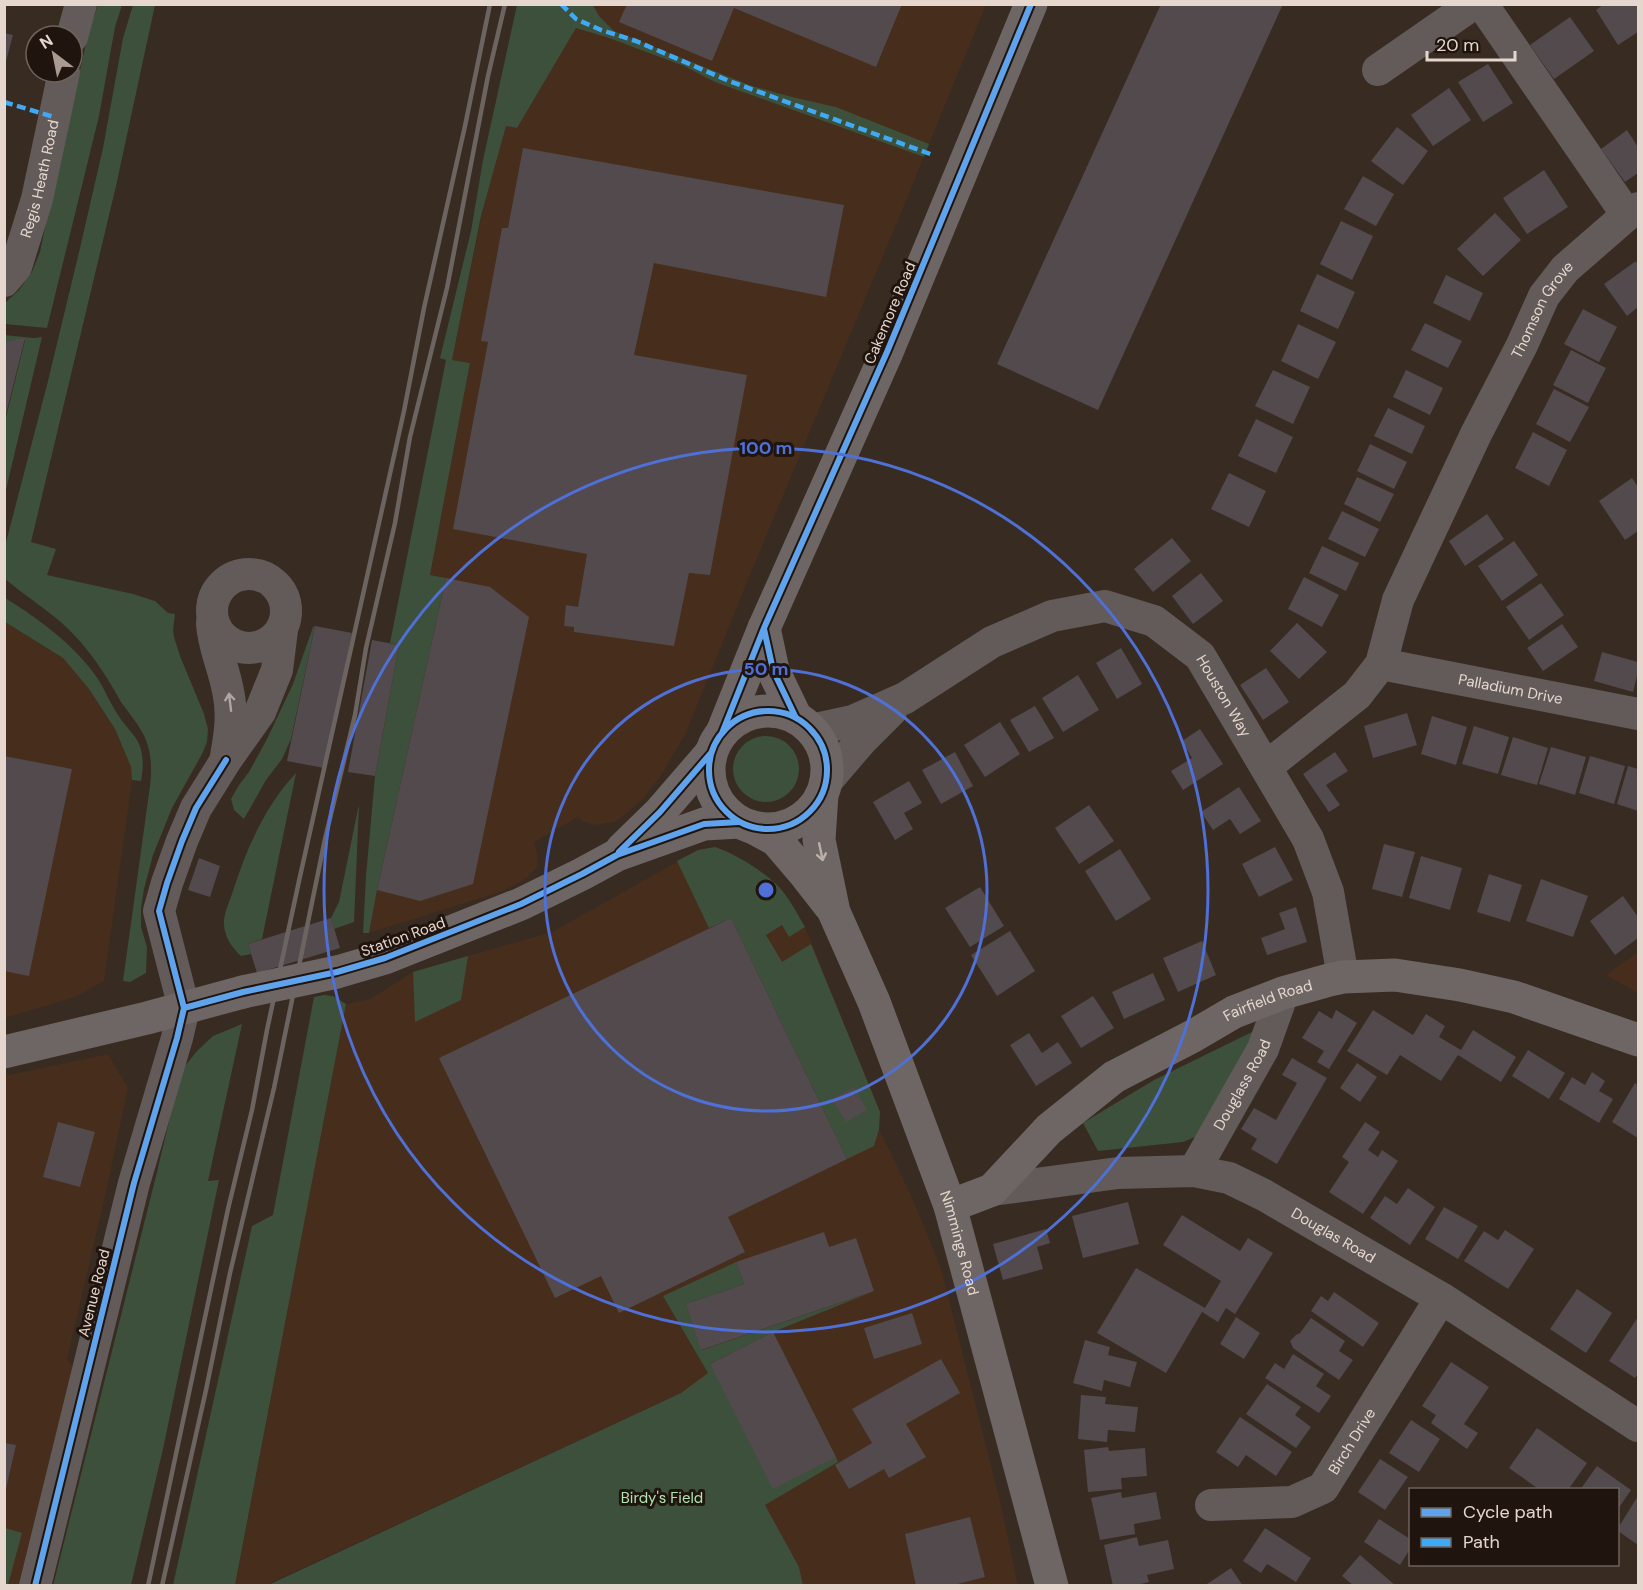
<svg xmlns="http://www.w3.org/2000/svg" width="1643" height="1590" viewBox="0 0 1643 1590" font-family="'DM Sans',sans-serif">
<rect width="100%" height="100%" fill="#382b22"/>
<path fill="#472d1b" d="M 552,5 L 986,5 L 920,166 L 908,196 L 745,587 L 686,733 L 662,774 L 644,798 L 622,817 L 614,822 L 595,825 L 583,822 L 578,817 L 534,842 L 538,857 L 537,867 L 528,877 L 516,884 L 500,892 L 369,933 L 377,890 L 446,578 L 430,575 L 470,363 L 452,360 L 482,213 L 498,154 L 506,125 Z
M 5,622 L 63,658 L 89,689 L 115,729 L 131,767 L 132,780 L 104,981 L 75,997 L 5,1018 Z
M 715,847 L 727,851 L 763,874 L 779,888 L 805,927 L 880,1112 L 879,1129 L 911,1195 L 941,1268 L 1001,1505 L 1018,1585 L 803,1585 L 799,1567 L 696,1382 L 681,1393 L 266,1585 L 235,1586 L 346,1004 L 370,999 L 413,972 L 552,932 L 698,850 Z
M 1638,952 L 1638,993 L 1606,975 Z
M 108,1054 L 128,1088 L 106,1192 L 67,1359 L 84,1384 L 35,1585 L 5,1585 L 4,1076 Z"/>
<path fill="#3d503b" d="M 98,5 L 122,5 L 115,27 L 99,116 L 47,328 L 5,324 L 5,303 L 19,290 L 32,272 L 40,252 L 56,174 L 88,35 Z
M 133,5 L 155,5 L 116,186 L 31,542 L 56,549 L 47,575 L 133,594 L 155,601 L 168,613 L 175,614 L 173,630 L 174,637 L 180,656 L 204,714 L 208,729 L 207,742 L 202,754 L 172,808 L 153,855 L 144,889 L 141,908 L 141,927 L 147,947 L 146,973 L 130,982 L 123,981 L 150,786 C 152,768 152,749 142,732 C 136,721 128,712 121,702 C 105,673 88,647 63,624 C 45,608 24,595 5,579 L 4,550 L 48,381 L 80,248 L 103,148 L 123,38 Z
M 517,5 L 593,5 L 599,16 L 614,31 L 752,86 L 792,97 L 836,107 L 929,144 L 924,157 L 715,82 L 684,66 L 609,38 L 576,28 L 517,128 L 506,126 L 481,216 L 452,360 L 470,363 L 430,575 L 446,578 L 377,890 L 369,933 L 363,933 L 366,876 L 375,776 L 399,645 L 390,643 L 446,360 L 440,358 L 471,231 L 483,160 Z
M 4,335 L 34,338 L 42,337 L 5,494 L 5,421 L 25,340 L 5,342 Z
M 5,598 C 39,619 75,645 98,679 C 105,690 110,703 118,715 C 123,723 129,729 135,737 C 144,749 144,766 141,781 L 132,780 L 131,767 L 115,729 L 89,689 L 63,658 L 5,622 Z
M 315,626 L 291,739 L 282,759 L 266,780 L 244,819 L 234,810 L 231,799 L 239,785 L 249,772 L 267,739 L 293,684 L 313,627 Z
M733 769a33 33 0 1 1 66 0a33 33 0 1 1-66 0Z
M 296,773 L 262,939 L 248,944 L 251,954 L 241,956 C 231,947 223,935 224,920 C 225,912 229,902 232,894 C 246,850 264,807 296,773 Z
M 359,804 L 354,922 L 334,929 L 331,918 L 339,902 Z
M 715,847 C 736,854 763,871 779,887 C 789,898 797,913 805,927 L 789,937 L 782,925 L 766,935 L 782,962 L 811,944 L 880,1112 L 879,1129 L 874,1146 L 847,1159 L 731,918 L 709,928 L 677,861 L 698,850 Z
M 468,956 L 461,1000 L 415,1022 L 413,972 Z
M 324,995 L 333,996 L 346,1004 L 235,1585 L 173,1585 L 252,1226 L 273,1215 L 314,997 Z
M 242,1024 L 208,1181 L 219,1180 L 163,1449 L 131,1585 L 53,1586 L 157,1172 L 181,1071 L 197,1051 L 213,1036 Z
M 1252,1032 L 1252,1042 L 1197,1136 L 1183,1142 L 1098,1151 L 1083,1123 L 1154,1080 Z
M 736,1262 L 744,1284 L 686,1304 L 702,1350 L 874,1291 L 773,1332 L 710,1364 L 836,1457 L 838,1462 L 765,1505 L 799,1567 L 803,1585 L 266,1586 L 681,1393 L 708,1373 L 663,1296 Z
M 5,1528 L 22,1533 L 8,1585 L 5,1585 Z"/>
<path fill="#524a4d" d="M 627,4 L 902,4 L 876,67 L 734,8 L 712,61 L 619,22 Z
M 1161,4 L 1283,4 L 1098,410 L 997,364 Z
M 1604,4 L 1638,4 L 1638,32 L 1618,45 L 1596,10 Z
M 1570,17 L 1594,51 L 1554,79 L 1530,45 Z
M 4,33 L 13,35 L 5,65 L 4,65 Z
M 1488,64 L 1513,103 L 1483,122 L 1458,82 Z
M 1449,88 L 1471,120 L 1433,146 L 1411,115 Z
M 1397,127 L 1428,151 L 1403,185 L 1371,161 Z
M 1627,130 L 1638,147 L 1638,173 L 1625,182 L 1601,149 Z
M 523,148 L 844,205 L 826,297 L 654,263 L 634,355 L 747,375 L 710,575 L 689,573 L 674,646 L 574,632 L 574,627 L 564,626 L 566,605 L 578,607 L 587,554 L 453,529 L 488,342 L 481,341 L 502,228 L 508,228 Z
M 1544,170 L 1568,207 L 1527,234 L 1503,198 Z
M 1363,176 L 1394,194 L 1376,226 L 1344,209 Z
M 1495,213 L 1521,240 L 1483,276 L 1457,249 Z
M 1341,221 L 1373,236 L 1352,280 L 1320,264 Z
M 1636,261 L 1638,265 L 1638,307 L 1627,316 L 1604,284 Z
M 1317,274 L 1355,292 L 1338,329 L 1300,311 Z
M 1446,275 L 1483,293 L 1470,321 L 1433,303 Z
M 1583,309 L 1617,327 L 1599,362 L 1564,344 Z
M 1425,323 L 1462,341 L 1448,368 L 1411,350 Z
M 1298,324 L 1336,342 L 1318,379 L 1281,361 Z
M 25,338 L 5,418 L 4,418 L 4,342 Z
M 1571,350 L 1606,368 L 1588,403 L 1553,385 Z
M 1273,370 L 1310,387 L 1293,424 L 1255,406 Z
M 1406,370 L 1443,388 L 1430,415 L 1393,397 Z
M 1554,389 L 1589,407 L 1570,442 L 1536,424 Z
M 1388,408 L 1425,426 L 1412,454 L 1374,436 Z
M 1256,419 L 1293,437 L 1276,473 L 1238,456 Z
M 1533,432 L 1567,450 L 1549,486 L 1515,468 Z
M 1370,444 L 1407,462 L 1394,489 L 1357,471 Z
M 1229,473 L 1266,491 L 1249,527 L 1211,509 Z
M 1357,477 L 1394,494 L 1380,522 L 1344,504 Z
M 1632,478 L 1638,487 L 1638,531 L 1625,540 L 1599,501 Z
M 1342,511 L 1379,529 L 1365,557 L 1328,539 Z
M 1487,514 L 1504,539 L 1465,566 L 1449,541 Z
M 1172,538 L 1191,561 L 1153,592 L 1134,569 Z
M 1514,541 L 1538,575 L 1502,601 L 1478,566 Z
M 1322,546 L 1359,563 L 1346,591 L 1309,573 Z
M 1201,573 L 1223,601 L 1193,624 L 1172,596 Z
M 1304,577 L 1339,595 L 1322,627 L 1288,609 Z
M 446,578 L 490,587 L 529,617 L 473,884 L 420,901 L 377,890 Z
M 1541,583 L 1564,615 L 1529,640 L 1506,607 Z
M 1297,623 L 1327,652 L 1299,679 L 1270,651 Z
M 1562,624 L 1578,647 L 1543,671 L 1527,648 Z
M 315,626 L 352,633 L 324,768 L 287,761 Z
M 372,640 L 399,645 L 375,776 L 348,772 Z
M 1121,648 L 1142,684 L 1117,699 L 1096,663 Z
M 1602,652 L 1638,662 L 1638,672 L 1633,692 L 1594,681 Z
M 1266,668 L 1289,702 L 1263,720 L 1240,685 Z
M 1078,675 L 1099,710 L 1063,732 L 1042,698 Z
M 1035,706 L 1054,738 L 1029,752 L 1010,720 Z
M 1407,713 L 1417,745 L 1373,758 L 1364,726 Z
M 1432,716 L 1467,727 L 1456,765 L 1421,754 Z
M 1000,722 L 1020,754 L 985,777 L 964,745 Z
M 1474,726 L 1509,737 L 1498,774 L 1462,764 Z
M 1200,729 L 1223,764 L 1183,790 L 1171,771 L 1192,758 L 1182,741 Z
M 1513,737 L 1548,748 L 1537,785 L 1501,775 Z
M 1551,747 L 1586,757 L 1575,795 L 1539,784 Z
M 955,752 L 973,786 L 941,804 L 922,770 Z
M 1335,752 L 1348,771 L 1326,785 L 1340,805 L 1329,812 L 1303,774 Z
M 4,756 L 72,769 L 29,976 L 4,971 Z
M 1590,756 L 1625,766 L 1614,804 L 1579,793 Z
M 1628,766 L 1638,769 L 1638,811 L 1617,804 Z
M 909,781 L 922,803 L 904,813 L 913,829 L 895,840 L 873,802 Z
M 1239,787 L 1261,821 L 1240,834 L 1230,819 L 1213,830 L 1201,812 Z
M 1089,805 L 1114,841 L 1079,864 L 1055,828 Z
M 1384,844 L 1415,852 L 1402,897 L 1372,889 Z
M 1275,847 L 1293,880 L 1259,897 L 1242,864 Z
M 1120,849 L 1151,899 L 1116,921 L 1085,871 Z
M 1421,856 L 1462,868 L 1450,910 L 1409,898 Z
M 199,858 L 220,866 L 210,897 L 188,890 Z
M 1489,874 L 1522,885 L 1510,922 L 1477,912 Z
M 1541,879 L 1588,896 L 1573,937 L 1526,921 Z
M 980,887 L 1004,926 L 970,947 L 945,908 Z
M 1623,896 L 1638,917 L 1638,938 L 1615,955 L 1590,921 Z
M 1296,907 L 1307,942 L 1267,955 L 1261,938 L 1285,929 L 1279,913 Z
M 331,918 L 340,948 L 257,973 L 248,944 Z
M 731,918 L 847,1159 L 728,1217 L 745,1252 L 619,1313 L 601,1276 L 555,1298 L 439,1058 Z
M 1010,931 L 1035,971 L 997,996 L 971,955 Z
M 1202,941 L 1216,975 L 1178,992 L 1163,958 Z
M 1153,973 L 1165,1000 L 1124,1019 L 1112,992 Z
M 1093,996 L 1114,1028 L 1081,1048 L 1061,1016 Z
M 1336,1010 L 1357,1023 L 1329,1069 L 1317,1062 L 1324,1051 L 1302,1038 L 1319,1011 L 1332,1019 Z
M 1373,1010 L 1413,1035 L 1426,1014 L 1445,1026 L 1439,1037 L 1461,1050 L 1473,1030 L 1516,1057 L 1501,1082 L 1458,1055 L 1441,1081 L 1400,1055 L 1387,1075 L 1347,1051 Z
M 1029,1033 L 1042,1053 L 1058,1042 L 1072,1063 L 1036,1086 L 1010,1045 Z
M 1528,1050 L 1565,1073 L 1549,1099 L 1512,1076 Z
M 1292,1058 L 1327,1078 L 1277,1164 L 1251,1149 L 1257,1139 L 1241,1129 L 1254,1108 L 1276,1120 L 1297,1083 L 1282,1075 Z
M 1357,1063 L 1377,1077 L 1360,1102 L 1340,1088 Z
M 1592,1072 L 1605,1081 L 1599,1091 L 1613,1099 L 1599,1123 L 1559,1099 L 1572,1077 L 1585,1085 Z
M 1635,1083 L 1638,1085 L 1638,1138 L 1612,1122 Z
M 854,1087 L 867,1110 L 846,1122 L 832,1099 Z
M 58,1122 L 95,1132 L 80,1187 L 43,1177 Z
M 1365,1122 L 1380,1132 L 1368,1150 L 1378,1157 L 1382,1150 L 1398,1161 L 1363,1214 L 1329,1192 L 1349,1162 L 1342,1157 Z
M 1408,1188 L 1435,1207 L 1410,1245 L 1370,1218 L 1385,1196 L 1397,1204 Z
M 1128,1202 L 1139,1244 L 1083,1258 L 1072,1216 Z
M 1444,1207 L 1478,1226 L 1458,1259 L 1425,1239 Z
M 1182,1215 L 1240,1251 L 1248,1238 L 1273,1253 L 1235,1314 L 1226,1308 L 1218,1322 L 1202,1312 L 1166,1373 L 1097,1333 L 1136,1268 L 1205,1308 L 1221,1281 L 1163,1245 Z
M 1046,1229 L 1050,1243 L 1037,1247 L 1043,1269 L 1003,1280 L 993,1244 Z
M 1505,1230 L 1534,1249 L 1508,1289 L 1464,1261 L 1484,1231 L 1498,1240 Z
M 824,1232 L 829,1247 L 856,1238 L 874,1291 L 701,1350 L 686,1304 L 744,1284 L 736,1262 Z
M 1577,1289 L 1612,1313 L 1586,1353 L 1550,1329 Z
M 1334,1292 L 1379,1323 L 1363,1347 L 1311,1311 L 1321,1296 L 1328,1301 Z
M 912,1313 L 922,1344 L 874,1359 L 864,1328 Z
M 1236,1317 L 1260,1333 L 1244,1359 L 1220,1344 Z
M 1638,1317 L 1638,1374 L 1635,1378 L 1609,1361 Z
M 1311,1318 L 1345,1341 L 1339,1351 L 1353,1360 L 1339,1380 L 1293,1348 L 1290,1341 L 1296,1335 L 1300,1333 Z
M 773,1332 L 836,1457 L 773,1489 L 710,1364 Z
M 1085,1340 L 1110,1347 L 1108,1355 L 1137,1362 L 1130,1387 L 1104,1380 L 1102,1391 L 1073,1383 Z
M 1293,1354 L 1324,1374 L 1316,1386 L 1331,1396 L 1319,1413 L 1265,1378 L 1275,1363 L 1284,1369 Z
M 941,1359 L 960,1393 L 906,1424 L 926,1457 L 889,1478 L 884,1469 L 849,1489 L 835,1465 L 872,1443 L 852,1409 Z
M 1451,1362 L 1489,1387 L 1464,1424 L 1478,1433 L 1467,1449 L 1431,1423 L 1436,1415 L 1422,1406 Z
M 1267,1384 L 1301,1407 L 1295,1415 L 1311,1427 L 1296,1448 L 1246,1414 Z
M 1081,1395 L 1106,1397 L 1105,1404 L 1138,1407 L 1135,1432 L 1108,1430 L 1107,1442 L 1078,1439 Z
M 1240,1417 L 1292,1452 L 1276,1476 L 1246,1455 L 1238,1467 L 1216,1452 Z
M 1411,1420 L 1440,1439 L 1419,1472 L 1389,1453 Z
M 1537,1428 L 1587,1463 L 1568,1490 L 1540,1490 L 1509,1468 Z
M 4,1443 L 16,1445 L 5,1493 L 4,1493 Z
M 1108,1447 L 1109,1451 L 1145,1448 L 1147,1476 L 1121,1478 L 1122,1489 L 1088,1492 L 1084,1450 Z
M 1380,1459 L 1408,1477 L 1385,1510 L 1358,1492 Z
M 1597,1466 L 1631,1490 L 1618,1509 L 1618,1490 L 1580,1490 Z
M 1121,1492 L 1122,1498 L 1156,1492 L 1161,1519 L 1134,1524 L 1135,1534 L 1100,1540 L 1091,1498 Z
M 1638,1496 L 1638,1545 L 1618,1531 L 1618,1528 Z
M 970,1517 L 985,1577 L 950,1586 L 916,1586 L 905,1534 Z
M 1379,1519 L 1410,1539 L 1410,1549 L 1400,1565 L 1364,1542 Z
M 1265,1528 L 1311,1558 L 1296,1582 L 1267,1564 L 1261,1573 L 1243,1561 Z
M 1137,1537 L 1139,1546 L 1168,1540 L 1174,1569 L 1147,1575 L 1149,1582 L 1132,1586 L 1113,1586 L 1104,1545 Z
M 1360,1555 L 1396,1586 L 1354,1586 L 1342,1576 Z
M 1231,1568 L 1243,1586 L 1204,1586 Z"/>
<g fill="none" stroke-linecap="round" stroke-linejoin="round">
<g stroke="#625b5a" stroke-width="32">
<path d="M 1482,4 L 1627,215"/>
<path d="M 72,37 L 81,4"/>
<path d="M 1378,70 L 1473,4"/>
<path id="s1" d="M 4,281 L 16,267 L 37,199 L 64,72"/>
<circle cx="249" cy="611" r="37"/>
<path d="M 212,623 C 213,646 224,668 228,691 C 233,713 230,734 226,756"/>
<path id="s2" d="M 1381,664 L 1638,714"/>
<path id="s3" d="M 811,730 L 853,721 L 905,698 L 992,642 L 1052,616 L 1105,606 L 1154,621 L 1200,656 L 1308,839 L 1328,892 L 1343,977"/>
<path id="s4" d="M 1266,767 L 1357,695 L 1381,664 L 1398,600 L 1476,434 L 1522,345 L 1544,296 L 1565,269 L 1627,215 L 1638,208"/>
<path d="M 825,783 L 861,741 L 891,711"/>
<path id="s5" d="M 1194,1171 L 1263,1049 L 1283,993"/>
<path id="s6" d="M 992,1190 L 1118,1173 L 1194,1171 L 1229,1178 L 1264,1195 L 1441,1298 L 1638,1426"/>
<path id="s7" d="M 1211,1505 L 1292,1502 L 1323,1488 L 1441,1298"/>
<path d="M 35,1586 L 134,1183 L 177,1038 L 184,1008 L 159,911 L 167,883 L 182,841 L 196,808 L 226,760 L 260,712 L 277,670 L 282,630"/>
</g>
<g stroke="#6d6664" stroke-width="33">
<path d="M 764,628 L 773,670 L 796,718"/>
<circle cx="768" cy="770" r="59"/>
<path d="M 722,733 L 764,628 L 887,352 L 1031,4"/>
<path id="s8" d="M 822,794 L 819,840 L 834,912 L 874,1002 L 950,1206 L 1052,1586"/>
<path d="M 750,826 L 776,840 L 805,874 L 830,906"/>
<path d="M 622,849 L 660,812 L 711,753"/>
<path d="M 337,972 L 385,958 L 521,904 L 582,874 L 617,855 L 704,824 L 739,822"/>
<path d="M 4,1052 L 147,1018 L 243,992"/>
<path id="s9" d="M 950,1206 L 992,1190 L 1049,1129 L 1114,1077 L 1193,1036 L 1234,1012 L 1283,993 L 1329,980 L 1343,977 L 1395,975 L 1460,985 L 1514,997 L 1638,1040"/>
</g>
<path stroke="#6b6460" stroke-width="4.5" d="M 148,1586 L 228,1209 L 252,1110 L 267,1030 L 299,881 L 404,411 L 424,308 L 465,126 L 490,4
M 162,1586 L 206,1390 L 230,1273 L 274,1088 L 325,839 L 355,715 L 366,648 L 395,523 L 410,437 L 447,288 L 488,76 L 505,4"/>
<path stroke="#6d6664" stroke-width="33" d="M 243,992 L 337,972"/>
<path stroke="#3fa9f5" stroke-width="4.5" stroke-dasharray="9 4.5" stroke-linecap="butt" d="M 561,4 L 576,19 L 601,30 L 636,41 L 729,81 L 933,155
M 4,102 L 54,117"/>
<defs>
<path id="cycleway" d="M 764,629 L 773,670 L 796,718
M709 770a59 59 0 1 1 118 0a59 59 0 1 1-118 0Z
M 722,733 L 764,628 L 887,352 L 1031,4
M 619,852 L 660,812 L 711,753
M 184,1008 L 243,992 L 337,972 L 385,958 L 521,904 L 582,874 L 617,855 L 704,824 L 739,822
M 35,1586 L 134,1183 L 177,1038 L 184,1008 L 159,911 L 167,883 L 182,841 L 196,808 L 226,760"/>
</defs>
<use href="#cycleway" stroke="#1f140e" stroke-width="10"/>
<use href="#cycleway" stroke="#60a3ed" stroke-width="6"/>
</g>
<defs><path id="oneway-shaft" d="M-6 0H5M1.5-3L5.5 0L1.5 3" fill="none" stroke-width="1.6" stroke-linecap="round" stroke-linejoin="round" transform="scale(1.5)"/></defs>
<use stroke="#b1a5a0" href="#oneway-shaft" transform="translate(230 702) rotate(-97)"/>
<use stroke="#bcafa9" href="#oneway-shaft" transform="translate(821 852) rotate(78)"/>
<g fill="none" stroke="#4f70d6" stroke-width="3">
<circle cx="766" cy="890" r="221"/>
<circle cx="766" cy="890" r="442"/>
</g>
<g text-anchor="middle" stroke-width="6" stroke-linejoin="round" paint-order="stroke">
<g font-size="15" fill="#e6d7ce" stroke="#1f140e">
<text dy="5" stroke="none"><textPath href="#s1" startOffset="110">Regis Heath Road</textPath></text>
<text dy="5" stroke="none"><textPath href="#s4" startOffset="546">Thomson Grove</textPath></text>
<text transform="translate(890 313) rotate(-67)" y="5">Cakemore Road</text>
<text dy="5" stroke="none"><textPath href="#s2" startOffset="132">Palladium Drive</textPath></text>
<text dy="5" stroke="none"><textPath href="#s3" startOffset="478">Houston Way</textPath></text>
<text transform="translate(403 937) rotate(-20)" y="5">Station Road</text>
<text dy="5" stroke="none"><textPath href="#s9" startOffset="384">Fairfield Road</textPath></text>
<text dy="5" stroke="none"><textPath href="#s5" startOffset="99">Douglass Road</textPath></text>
<text dy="5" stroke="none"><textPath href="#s6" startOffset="358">Douglas Road</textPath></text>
<text dy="5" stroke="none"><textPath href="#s8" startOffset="474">Nimmings Road</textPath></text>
<text transform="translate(94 1293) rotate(-76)" y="5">Avenue Road</text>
<text dy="5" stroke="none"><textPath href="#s7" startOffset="170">Birch Drive</textPath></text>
</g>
<g font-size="15" fill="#afe4b2" stroke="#1f140e">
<text x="662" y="1503">Birdy's Field</text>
</g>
</g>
<circle cx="766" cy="890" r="9" fill="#4f70d6" stroke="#1f140e" stroke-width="3"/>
<g font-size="18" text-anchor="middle" font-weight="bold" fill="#4f70d6" stroke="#1f140e" stroke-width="6" stroke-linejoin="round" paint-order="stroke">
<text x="766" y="454">100 m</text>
<text x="766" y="675">50 m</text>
</g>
<rect width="1643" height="1590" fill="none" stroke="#e6d7ce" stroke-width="12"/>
<rect x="1409" y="1488" width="210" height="78" fill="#1f140e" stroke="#6f625b" stroke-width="1.5"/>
<rect x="1421" y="1508" width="30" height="9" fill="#60a3ed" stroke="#6f625b" stroke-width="1.5"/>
<text x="1463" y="1518" font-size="18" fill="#e6d7ce">Cycle path</text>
<rect x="1421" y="1538" width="30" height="9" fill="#3fa9f5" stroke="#6f625b" stroke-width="1.5"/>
<text x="1463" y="1548" font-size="18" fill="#e6d7ce">Path</text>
<g transform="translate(54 54) rotate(328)"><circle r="28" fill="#1f140e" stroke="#6f625b" stroke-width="1.5"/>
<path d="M0-4.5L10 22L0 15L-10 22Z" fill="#a99b92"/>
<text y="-9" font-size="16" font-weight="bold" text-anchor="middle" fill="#e6d7ce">N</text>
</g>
<path d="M1427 51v9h88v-9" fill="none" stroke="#e6d7ce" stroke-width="3"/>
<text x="1436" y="51" font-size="18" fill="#e6d7ce" stroke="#1f140e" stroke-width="4.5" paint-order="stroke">20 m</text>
</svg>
